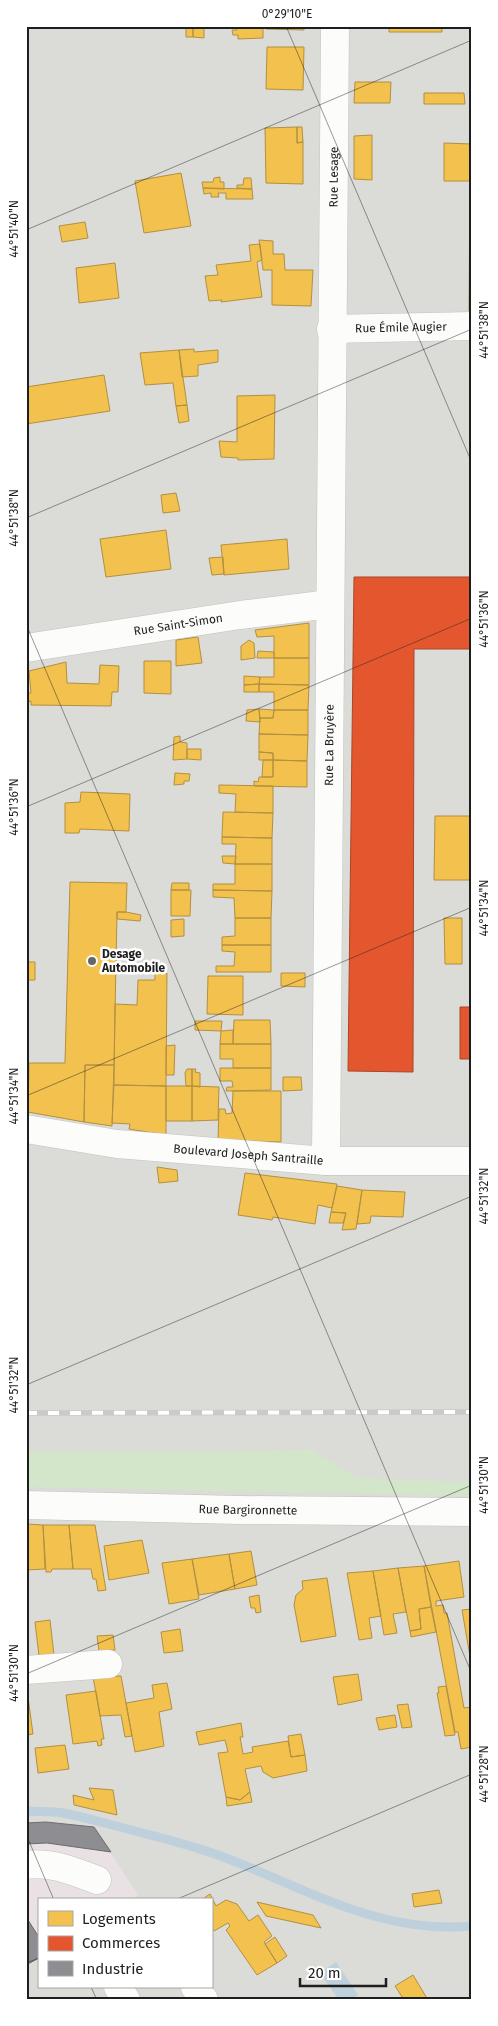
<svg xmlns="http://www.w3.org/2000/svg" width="498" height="2026" viewBox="0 0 498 2026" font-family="'Fira Sans',sans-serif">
<rect width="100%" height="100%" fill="#ecece7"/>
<path fill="#dbdbd8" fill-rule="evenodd" d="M 26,26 L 472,26 L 472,2000 L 26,2000 ZM 39,1900 L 211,1900 L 211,1987 L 39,1987 Z"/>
<path fill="#e9e1e4" d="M 46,1822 L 94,1827 L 138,1895 L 130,1900 L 39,1900 L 39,1958 L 26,1965 L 26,1823 Z"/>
<path fill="#d4e6c9" d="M 312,1450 L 357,1478 L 472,1482 L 472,1496 L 26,1487 L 26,1452 Z"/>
<path fill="#bed0db" d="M 336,1962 L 358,1995 L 351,2000 L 339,2000 L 320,1973 Z"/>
<path fill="#f2c14e" stroke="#b29040" d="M 186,26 L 204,26 L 204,28 L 193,28 L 193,37 L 186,37 Z
M 237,26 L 263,26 L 263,38 L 238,39 L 238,35 L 233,35 L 232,30 L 237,30 Z
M 266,26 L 304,26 L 304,30 L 266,29 Z
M 389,26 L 442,26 L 442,32 L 389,32 Z
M 193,28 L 204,28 L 204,38 L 193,37 Z
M 267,47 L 304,47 L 303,90 L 266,89 Z
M 355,82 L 391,82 L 390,103 L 354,103 Z
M 424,93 L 464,93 L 465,104 L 424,104 Z
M 297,127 L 297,143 L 303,142 L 303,184 L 266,183 L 265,128 Z
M 297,127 L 302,127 L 303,142 L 297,143 Z
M 372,135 L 372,180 L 354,179 L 354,136 Z
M 444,143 L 472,144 L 472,181 L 444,181 Z
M 181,173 L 191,226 L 144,233 L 135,181 Z
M 220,177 L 220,182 L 224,182 L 224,189 L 203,188 L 202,182 L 213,182 L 214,178 Z
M 244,178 L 251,178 L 252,189 L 237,188 L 237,185 L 243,185 Z
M 470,181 L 472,181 L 472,311 L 469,311 Z
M 203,188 L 252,189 L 253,199 L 226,199 L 226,193 L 218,193 L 219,197 L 211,197 L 211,193 L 204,194 Z
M 85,222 L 88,238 L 62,242 L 59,226 Z
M 259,240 L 273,241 L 273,254 L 284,254 L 285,270 L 313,270 L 311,306 L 272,305 L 272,270 L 263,270 Z
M 260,244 L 262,260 L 257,262 L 262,297 L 221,302 L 222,300 L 209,301 L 205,276 L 218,275 L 216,265 L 251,261 L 249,245 Z
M 115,263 L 119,298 L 79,303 L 76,268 Z
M 194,349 L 194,352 L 218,350 L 218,362 L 198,365 L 198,376 L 182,377 L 179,350 Z
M 179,350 L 187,405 L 176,406 L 173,383 L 145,385 L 140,353 Z
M 104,375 L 110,411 L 26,424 L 26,387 Z
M 275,395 L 274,459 L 238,460 L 238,458 L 221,457 L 219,441 L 237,442 L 237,396 Z
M 187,405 L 189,421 L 179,423 L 176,406 Z
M 176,493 L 180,511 L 163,513 L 161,495 Z
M 166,530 L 171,569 L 106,577 L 100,539 Z
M 287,539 L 289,569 L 224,575 L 221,545 Z
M 223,557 L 224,574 L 212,575 L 209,558 Z
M 309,623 L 309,658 L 274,658 L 274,636 L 257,637 L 255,630 Z
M 198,637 L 202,663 L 176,666 L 176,640 Z
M 249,640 L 254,643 L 255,658 L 241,660 L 241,646 Z
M 258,651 L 274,652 L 274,658 L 257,658 Z
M 274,658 L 309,658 L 309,685 L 259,684 L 260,677 L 274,677 Z
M 144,661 L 171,661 L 171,694 L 144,693 Z
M 66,662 L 67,683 L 99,684 L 100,665 L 119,666 L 118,692 L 112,692 L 111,706 L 31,705 L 31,701 L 27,702 L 26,694 L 31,693 L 29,671 Z
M 244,676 L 260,677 L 259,684 L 244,685 Z
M 259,684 L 259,692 L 244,692 L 244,685 Z
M 259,684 L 309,685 L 308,710 L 274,710 L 274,692 L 259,692 Z
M 259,709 L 274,710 L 273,718 L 260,718 Z
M 259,709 L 260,722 L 246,721 L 247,710 Z
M 274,710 L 308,710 L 308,735 L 259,734 L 260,718 L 273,718 Z
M 259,734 L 308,735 L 307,761 L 273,760 L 273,753 L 259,752 Z
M 180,736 L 180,742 L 187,743 L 187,759 L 173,760 L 174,737 Z
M 187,749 L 201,749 L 201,760 L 187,759 Z
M 259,752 L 273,753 L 273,760 L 259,760 Z
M 263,760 L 273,760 L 273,777 L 262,777 Z
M 273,760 L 307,761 L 307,787 L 254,786 L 254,781 L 258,782 L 259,777 L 273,777 Z
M 175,773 L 190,774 L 189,781 L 184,781 L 184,784 L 174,785 Z
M 219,785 L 273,786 L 273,813 L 235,812 L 236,794 L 219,793 Z
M 81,792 L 130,794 L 129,831 L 80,829 L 79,833 L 65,833 L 65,803 L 80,802 Z
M 223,812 L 273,813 L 272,838 L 222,837 Z
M 435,816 L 472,816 L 472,880 L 434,880 Z
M 222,837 L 272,838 L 272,864 L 235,864 L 236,844 L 222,844 Z
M 222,856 L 236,856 L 235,864 L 223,863 Z
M 235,864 L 272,864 L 272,891 L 213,890 L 213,884 L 235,884 Z
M 70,882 L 127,883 L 126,912 L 117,912 L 114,1065 L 85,1065 L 84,1122 L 28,1112 L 29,1063 L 65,1063 Z
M 172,883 L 189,883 L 189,890 L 171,890 Z
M 171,890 L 191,890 L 190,916 L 171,916 Z
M 213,890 L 272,891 L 271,918 L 235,918 L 234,898 L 213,897 Z
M 117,912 L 126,912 L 141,915 L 140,921 L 117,919 Z
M 235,918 L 271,918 L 271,945 L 222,945 L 222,937 L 235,936 Z
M 444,918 L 462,918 L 462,964 L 445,964 Z
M 184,919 L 184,936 L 171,937 L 171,920 Z
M 222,945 L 271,945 L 271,972 L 216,972 L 216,966 L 234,966 L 235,952 L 222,951 Z
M 26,962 L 35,962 L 35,980 L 26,980 Z
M 155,972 L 167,973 L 166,1086 L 114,1085 L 115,1004 L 137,1005 L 138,980 L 155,980 Z
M 281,973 L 305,973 L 305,987 L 281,986 Z
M 208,976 L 243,976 L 243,1015 L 207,1014 Z
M 234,1020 L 270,1020 L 271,1044 L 233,1044 Z
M 195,1021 L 222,1021 L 221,1031 L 195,1030 Z
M 233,1030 L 233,1044 L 220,1044 L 221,1031 Z
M 220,1044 L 271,1044 L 271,1068 L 233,1068 L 233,1059 L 220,1059 Z
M 175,1045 L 174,1075 L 166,1075 L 166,1046 Z
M 85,1065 L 114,1065 L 112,1126 L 84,1122 Z
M 220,1068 L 271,1068 L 271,1090 L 226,1091 L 227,1087 L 233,1087 L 232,1081 L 220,1081 Z
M 187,1069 L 192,1069 L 192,1086 L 186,1086 L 185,1073 Z
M 192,1069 L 196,1069 L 195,1072 L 200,1073 L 200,1087 L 192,1086 Z
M 283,1077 L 301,1077 L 302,1090 L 283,1091 Z
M 114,1085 L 166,1086 L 166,1135 L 129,1129 L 130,1124 L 112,1123 Z
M 166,1086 L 192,1086 L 192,1121 L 166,1121 Z
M 192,1086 L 219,1087 L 218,1120 L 192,1121 Z
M 233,1091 L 281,1091 L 281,1142 L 218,1140 L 219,1109 L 225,1109 L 226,1114 L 232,1113 Z
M 157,1167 L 177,1170 L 178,1181 L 159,1183 Z
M 245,1173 L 337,1184 L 332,1208 L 318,1205 L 315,1224 L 273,1217 L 272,1220 L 238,1215 Z
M 337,1186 L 362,1190 L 356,1229 L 342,1230 L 346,1213 L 331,1212 Z
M 362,1190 L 405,1192 L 403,1217 L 371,1216 L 370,1223 L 357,1224 Z
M 331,1212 L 346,1213 L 343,1223 L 329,1223 Z
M 26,1524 L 43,1525 L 45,1569 L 26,1570 Z
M 43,1525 L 69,1525 L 73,1569 L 52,1569 L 51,1572 L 46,1572 Z
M 69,1525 L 95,1525 L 106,1590 L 98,1591 L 96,1579 L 93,1579 L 91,1569 L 73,1569 Z
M 142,1540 L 149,1573 L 109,1580 L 104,1546 Z
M 251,1551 L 257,1585 L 235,1589 L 229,1554 Z
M 229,1554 L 235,1589 L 199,1595 L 192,1559 Z
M 192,1559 L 199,1599 L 169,1604 L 162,1563 Z
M 459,1561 L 464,1597 L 436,1601 L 436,1606 L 443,1605 L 444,1613 L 447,1613 L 464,1708 L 471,1707 L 472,1747 L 461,1749 L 458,1732 L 455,1732 L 424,1566 Z
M 424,1566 L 431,1607 L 419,1609 L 421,1629 L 410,1631 L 398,1568 Z
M 398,1568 L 406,1612 L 393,1614 L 397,1633 L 384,1635 L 373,1571 Z
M 373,1571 L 381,1616 L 369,1618 L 372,1638 L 359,1640 L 347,1573 Z
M 327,1578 L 336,1636 L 301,1642 L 294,1605 L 296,1595 L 303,1589 L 302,1581 Z
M 259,1595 L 261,1612 L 256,1613 L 255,1608 L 251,1608 L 249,1597 Z
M 431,1607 L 436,1632 L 411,1637 L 410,1631 L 421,1629 L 419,1609 Z
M 472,1609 L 472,1668 L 462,1610 Z
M 50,1620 L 54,1655 L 39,1656 L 35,1622 Z
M 180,1629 L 183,1651 L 164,1653 L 161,1632 Z
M 113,1635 L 115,1650 L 99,1651 L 97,1636 Z
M 358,1674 L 362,1700 L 338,1705 L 333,1677 Z
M 121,1676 L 132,1736 L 125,1737 L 121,1715 L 100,1716 L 93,1677 Z
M 26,1682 L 33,1734 L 26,1735 Z
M 167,1683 L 172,1709 L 159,1712 L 164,1746 L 135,1752 L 126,1703 L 154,1698 L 152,1685 Z
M 446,1686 L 455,1735 L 445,1736 L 437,1693 L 439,1693 L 438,1687 Z
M 96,1691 L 104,1739 L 101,1739 L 102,1745 L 98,1746 L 97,1741 L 73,1744 L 66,1695 Z
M 408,1704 L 412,1727 L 402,1728 L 397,1705 Z
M 395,1715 L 397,1727 L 379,1730 L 376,1718 Z
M 241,1723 L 243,1737 L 240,1737 L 243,1754 L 253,1752 L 252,1747 L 288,1741 L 291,1757 L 305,1755 L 307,1771 L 273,1778 L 263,1772 L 261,1766 L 245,1769 L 250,1792 L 240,1800 L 226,1797 L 218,1753 L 228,1752 L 225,1740 L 199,1745 L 196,1732 Z
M 301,1734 L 305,1755 L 291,1757 L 288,1736 Z
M 65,1745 L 69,1769 L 38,1773 L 35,1748 Z
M 89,1788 L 113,1790 L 117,1815 L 74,1805 L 73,1795 L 94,1800 Z
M 250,1792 L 252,1802 L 227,1806 L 226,1797 L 240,1800 Z
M 439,1890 L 442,1903 L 414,1907 L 412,1894 Z
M 210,1894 L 216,1906 L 226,1900 L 237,1904 L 249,1921 L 258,1915 L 272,1936 L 264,1942 L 277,1963 L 257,1975 L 226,1930 L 230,1926 L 228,1923 L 214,1931 L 211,1926 L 211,1900 L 201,1900 Z
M 257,1902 L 313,1915 L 321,1928 L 266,1916 Z
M 275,1937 L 287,1956 L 277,1963 L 265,1944 Z
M 413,1975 L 428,2000 L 404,2000 L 395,1986 Z"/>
<path fill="#e4572e" stroke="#a94629" d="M 354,577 L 472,577 L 472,649 L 414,649 L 413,1072 L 348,1071 Z
M 460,1007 L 472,1007 L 472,1059 L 460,1059 Z"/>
<path fill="#8d8d92" stroke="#6c6c6f" d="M 46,1822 L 94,1827 L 111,1852 L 47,1843 L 26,1844 L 26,1823 Z
M 26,1917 L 39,1937 L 39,1958 L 26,1965 Z"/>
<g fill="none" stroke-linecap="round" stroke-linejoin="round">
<path stroke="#bed0db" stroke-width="9" d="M 26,1811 C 40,1812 55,1811 68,1814 C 84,1817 100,1822 116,1826 C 150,1835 185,1843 218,1855 C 303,1886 377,1935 472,1926"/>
<defs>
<g id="minor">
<path id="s1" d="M 331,329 L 472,326"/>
<path id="s2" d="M 26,648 L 240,615 L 330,604"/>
<path id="s3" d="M 26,1129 L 117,1144 L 326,1161 L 472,1161"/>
<path id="s4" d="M 326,1161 L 335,26"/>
<path id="s5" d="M 26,1505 L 240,1510 L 472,1512"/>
<path d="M 26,1670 L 108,1664"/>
<path d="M 26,1865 C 50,1861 75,1872 97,1880"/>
<path d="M 118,1987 L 126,2000"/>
<path d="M 195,1987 L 204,2000"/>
</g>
</defs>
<use href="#minor" stroke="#c2c2bf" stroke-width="29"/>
<use href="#minor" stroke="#fcfcfb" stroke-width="28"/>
<defs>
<path id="rail" d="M 26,1413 L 472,1412"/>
</defs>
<use href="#rail" stroke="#cacac9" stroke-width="5.5"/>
<use href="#rail" stroke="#fff" stroke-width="4" stroke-dasharray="11" stroke-linecap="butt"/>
</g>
<path fill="none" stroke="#1e1e1e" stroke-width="1" stroke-opacity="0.45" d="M 286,26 L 472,463M 26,230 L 472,40M 26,518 L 472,329M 26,624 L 472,1674M 26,807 L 472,618M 26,1096 L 472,907M 26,1385 L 472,1196M 26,1674 L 472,1485M 26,1834 L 54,1900M 175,1900 L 472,1774M 26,1963 L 39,1958M 91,1987 L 97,2000"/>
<circle fill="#666664" stroke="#fff" stroke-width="2" cx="92" cy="961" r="5"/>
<g text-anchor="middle" stroke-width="5" stroke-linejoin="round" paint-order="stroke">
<g font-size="12" fill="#1e1e1e" stroke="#fff">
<text dy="4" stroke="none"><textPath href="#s4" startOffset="984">Rue Lesage</textPath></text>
<text dy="4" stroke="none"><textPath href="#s1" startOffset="70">Rue Émile Augier</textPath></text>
<text dy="4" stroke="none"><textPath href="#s2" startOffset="154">Rue Saint-Simon</textPath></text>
<text dy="4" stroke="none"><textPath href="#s4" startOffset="416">Rue La Bruyère</textPath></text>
<text dy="4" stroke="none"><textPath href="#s3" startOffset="224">Boulevard Joseph Santraille</textPath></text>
<text dy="4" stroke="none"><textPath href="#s5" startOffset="222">Rue Bargironnette</textPath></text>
</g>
<g font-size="12" font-weight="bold" fill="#1e1e1e" stroke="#fff" text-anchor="start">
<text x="102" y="958">Desage<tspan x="102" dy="14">Automobile</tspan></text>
</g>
</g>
<rect width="498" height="2026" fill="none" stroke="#ffffff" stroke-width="55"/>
<rect x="38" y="1898" width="175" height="90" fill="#ffffff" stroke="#a5a5a5"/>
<rect x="48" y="1911" width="25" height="15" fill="#f2c14e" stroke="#a5a5a5"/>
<text x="82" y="1924" font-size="15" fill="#1e1e1e">Logements</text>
<rect x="48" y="1936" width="25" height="15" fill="#e4572e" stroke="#a5a5a5"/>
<text x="82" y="1948" font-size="15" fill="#1e1e1e">Commerces</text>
<rect x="48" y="1961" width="25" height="15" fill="#8d8d92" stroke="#a5a5a5"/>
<text x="82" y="1974" font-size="15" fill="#1e1e1e">Industrie</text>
<path d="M300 1978v8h86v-8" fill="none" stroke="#1e1e1e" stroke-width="2.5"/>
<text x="308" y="1978" font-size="15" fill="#1e1e1e" stroke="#ffffff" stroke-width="4" paint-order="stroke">20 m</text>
<rect x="28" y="28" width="442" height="1970" fill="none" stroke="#1e1e1e" stroke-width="2"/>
<g font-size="12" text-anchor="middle" fill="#1e1e1e">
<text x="287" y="18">0°29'10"E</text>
<text transform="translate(14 229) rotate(-90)" y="4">44°51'40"N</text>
<text transform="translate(484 330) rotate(-90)" y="4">44°51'38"N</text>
<text transform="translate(14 518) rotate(-90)" y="4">44°51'38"N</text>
<text transform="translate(484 619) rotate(-90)" y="4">44°51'36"N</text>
<text transform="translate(14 807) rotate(-90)" y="4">44°51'36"N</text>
<text transform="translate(484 908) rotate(-90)" y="4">44°51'34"N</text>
<text transform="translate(14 1096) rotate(-90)" y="4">44°51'34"N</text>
<text transform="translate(484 1196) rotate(-90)" y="4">44°51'32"N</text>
<text transform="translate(14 1385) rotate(-90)" y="4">44°51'32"N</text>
<text transform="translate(484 1485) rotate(-90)" y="4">44°51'30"N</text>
<text transform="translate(14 1673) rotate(-90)" y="4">44°51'30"N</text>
<text transform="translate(484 1774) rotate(-90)" y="4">44°51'28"N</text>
</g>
</svg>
